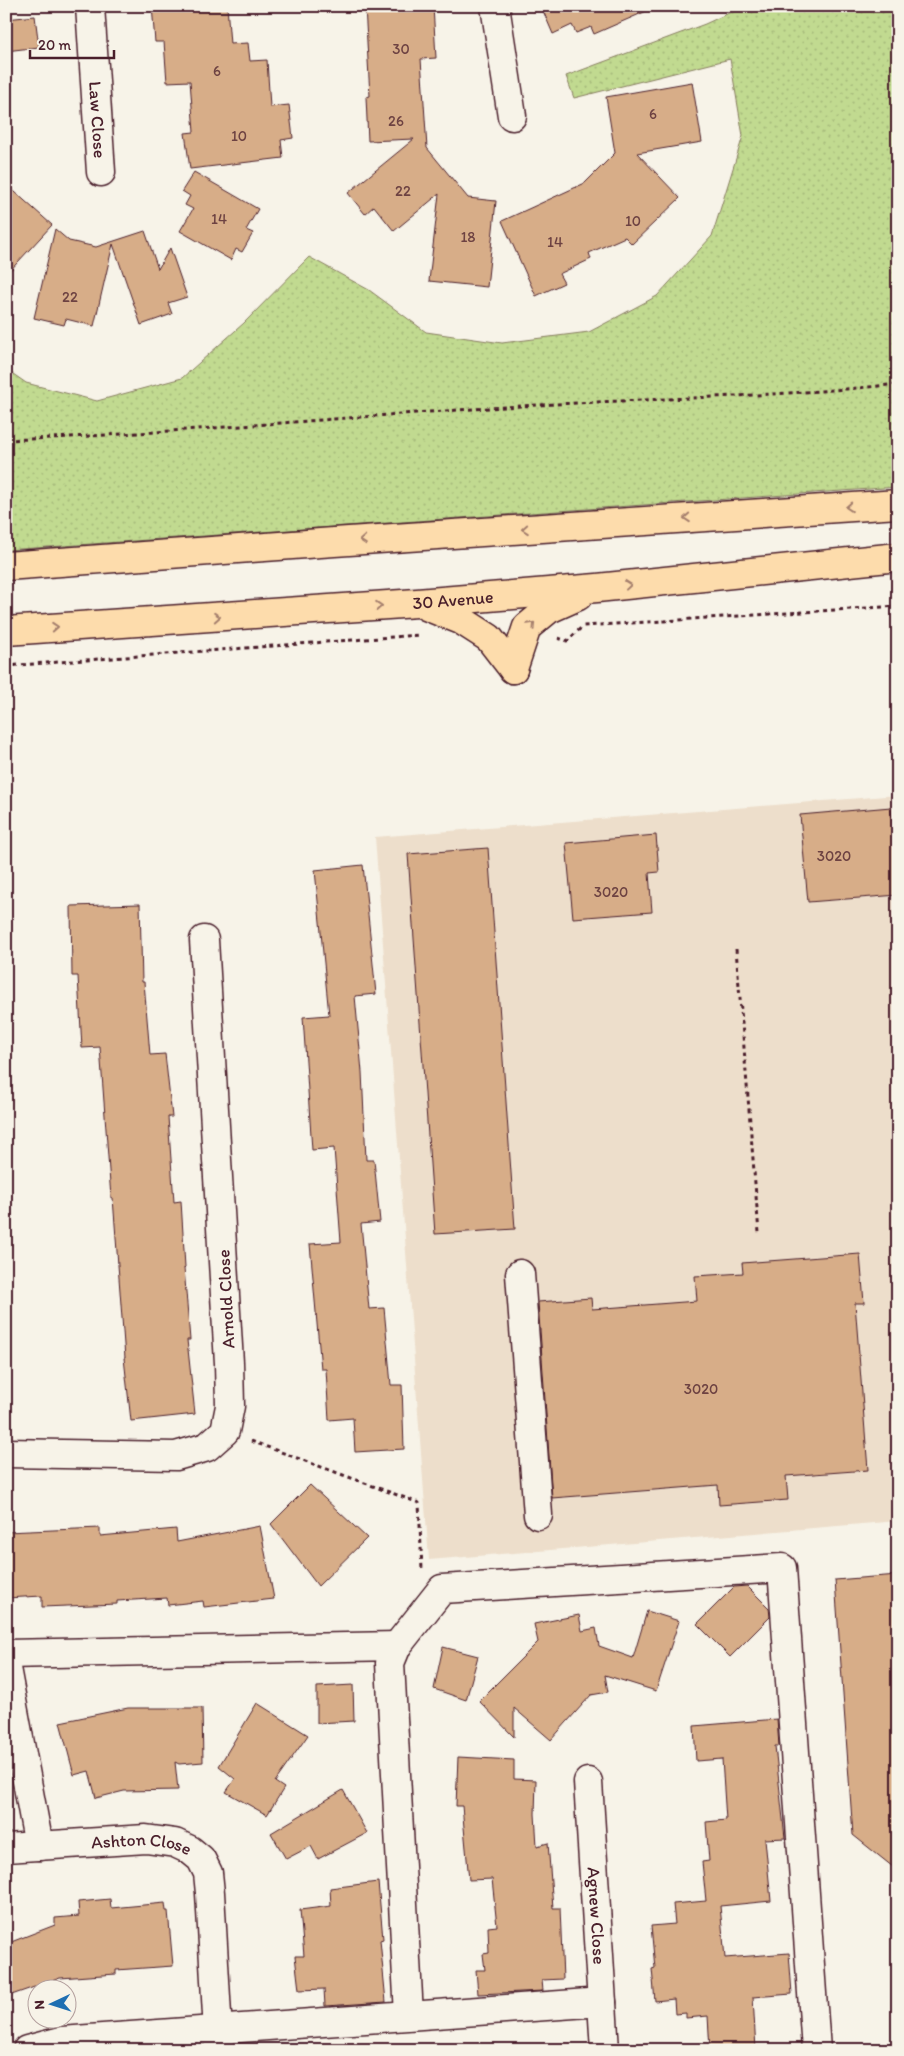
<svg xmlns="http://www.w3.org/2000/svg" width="904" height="2056" viewBox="0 0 904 2056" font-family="Itim,sans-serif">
<defs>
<pattern id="park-dots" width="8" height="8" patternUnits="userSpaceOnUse" patternTransform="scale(1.25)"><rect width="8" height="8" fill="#c1da90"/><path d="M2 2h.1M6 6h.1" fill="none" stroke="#a7bb7c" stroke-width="1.8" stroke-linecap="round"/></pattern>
</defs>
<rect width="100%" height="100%" fill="#f7f3e8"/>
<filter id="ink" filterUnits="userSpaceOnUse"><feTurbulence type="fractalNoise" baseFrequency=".02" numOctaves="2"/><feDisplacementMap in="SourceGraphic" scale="10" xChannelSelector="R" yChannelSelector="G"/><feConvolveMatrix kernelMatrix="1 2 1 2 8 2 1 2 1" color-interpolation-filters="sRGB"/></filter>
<g filter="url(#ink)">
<path fill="#eddecb" d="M 898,795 L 898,1521 L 429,1560 L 375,837 Z"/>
<path fill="url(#park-dots)" stroke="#867c5e" d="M 744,6 L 898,6 L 898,487 L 6,550 L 6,369 L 26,383 L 97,401 L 182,378 L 244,323 L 309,257 L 369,290 L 426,332 L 502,343 L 589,332 L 657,296 L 712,236 L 743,136 L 730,59 L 574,98 L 566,76 L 705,24 Z"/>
<path fill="#d7ad88" stroke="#4a1f2b" d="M 152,6 L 227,6 L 230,44 L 248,43 L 250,61 L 267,60 L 270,107 L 289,105 L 293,138 L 281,140 L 283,158 L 190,169 L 185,133 L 194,132 L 190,81 L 167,82 L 164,42 L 155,42 Z
M 365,6 L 433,6 L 436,58 L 421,59 L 427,148 L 468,198 L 496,201 L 487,287 L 429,281 L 439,194 L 394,231 L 374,206 L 365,214 L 348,193 L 414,139 L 368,141 L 366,97 L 370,96 Z
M 541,6 L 658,6 L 594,34 L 591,27 L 576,33 L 572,25 L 553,34 Z
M 35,16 L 39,47 L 6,51 L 6,19 Z
M 692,82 L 702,142 L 637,153 L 680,198 L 632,244 L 625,237 L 589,253 L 591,259 L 559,274 L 564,283 L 536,296 L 502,221 L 585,183 L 615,153 L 606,97 Z
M 194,172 L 258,209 L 246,230 L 253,233 L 242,252 L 236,249 L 231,260 L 180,231 L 193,209 L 185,205 L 190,196 L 182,191 Z
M 6,184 L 52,225 L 6,275 Z
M 55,229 L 69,241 L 96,247 L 145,231 L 158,269 L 170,248 L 187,297 L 168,303 L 172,314 L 141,325 L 113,244 L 94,326 L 66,319 L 64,325 L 34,318 Z
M 891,807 L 898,895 L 808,902 L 800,815 Z
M 656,835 L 659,872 L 649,873 L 652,912 L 573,918 L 566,843 Z
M 488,848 L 515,1229 L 435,1234 L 408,854 Z
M 363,865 L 376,994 L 355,996 L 362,1072 L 366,1160 L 374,1160 L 380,1222 L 361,1224 L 369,1309 L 384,1308 L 391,1385 L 402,1385 L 404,1449 L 355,1452 L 353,1418 L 329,1420 L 326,1369 L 321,1369 L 310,1244 L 341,1242 L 334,1148 L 312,1150 L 303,1017 L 329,1015 L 315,870 Z
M 140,904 L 142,982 L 144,982 L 150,1055 L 165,1054 L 172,1117 L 168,1117 L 174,1202 L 181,1201 L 185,1267 L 184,1268 L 190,1340 L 187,1340 L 195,1414 L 131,1421 L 124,1358 L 125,1358 L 113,1198 L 111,1198 L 100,1047 L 82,1048 L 78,976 L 72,976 L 71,906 Z
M 860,1254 L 864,1303 L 855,1303 L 868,1470 L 786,1476 L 788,1500 L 719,1505 L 718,1485 L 552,1498 L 538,1302 L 591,1298 L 592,1309 L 697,1301 L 695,1276 L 743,1273 L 742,1263 Z
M 310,1485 L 367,1538 L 318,1586 L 271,1524 Z
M 260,1526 L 274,1599 L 204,1607 L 203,1601 L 168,1605 L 167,1598 L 117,1601 L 117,1604 L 42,1607 L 42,1596 L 6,1598 L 6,1532 L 100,1528 L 100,1536 L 176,1529 L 177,1542 Z
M 898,1575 L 898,1871 L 853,1835 L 835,1580 Z
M 747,1586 L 769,1608 L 770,1617 L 730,1657 L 697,1624 L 734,1587 Z
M 647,1611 L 679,1621 L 656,1691 L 605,1675 L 608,1692 L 591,1695 L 551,1740 L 514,1708 L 514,1737 L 479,1701 L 538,1642 L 534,1624 L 579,1615 L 582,1631 L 596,1628 L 599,1646 L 633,1658 Z
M 443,1647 L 478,1656 L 466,1700 L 434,1689 Z
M 353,1685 L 354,1721 L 317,1723 L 317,1687 Z
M 257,1703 L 308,1735 L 275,1782 L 284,1788 L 267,1815 L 226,1792 L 235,1779 L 219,1766 Z
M 128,1708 L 202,1708 L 203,1762 L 179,1764 L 175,1762 L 178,1790 L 124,1791 L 96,1798 L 89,1771 L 74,1775 L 60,1722 Z
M 777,1719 L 779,1746 L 775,1746 L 785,1838 L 765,1839 L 771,1901 L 720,1906 L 725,1958 L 789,1953 L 792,1994 L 753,1997 L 756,2050 L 710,2050 L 708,2016 L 686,2018 L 686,2013 L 675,2014 L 674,1999 L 655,2001 L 652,1969 L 655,1968 L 651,1926 L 675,1924 L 673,1904 L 706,1901 L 702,1862 L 709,1861 L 706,1822 L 726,1820 L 722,1759 L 696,1761 L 694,1726 Z
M 458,1757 L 514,1760 L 514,1779 L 536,1780 L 535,1814 L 537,1846 L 548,1843 L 553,1908 L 560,1908 L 563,1979 L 542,1980 L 543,1991 L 478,1994 L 476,1970 L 485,1970 L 483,1954 L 489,1953 L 488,1927 L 497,1926 L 492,1879 L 469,1880 L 462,1806 L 456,1806 Z
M 343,1790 L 367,1833 L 318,1859 L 311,1846 L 286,1859 L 271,1833 Z
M 378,1882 L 383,1939 L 380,1940 L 386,2002 L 325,2006 L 324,1989 L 299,1990 L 295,1956 L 304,1956 L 300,1910 L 331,1906 L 330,1888 Z
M 110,1899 L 111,1908 L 165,1903 L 166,1911 L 168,1911 L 173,1966 L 116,1970 L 116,1974 L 60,1978 L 6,1997 L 6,1944 L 55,1925 L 55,1918 L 79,1916 L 78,1902 Z"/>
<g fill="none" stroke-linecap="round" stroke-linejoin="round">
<defs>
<g id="minor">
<path id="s1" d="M 90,6 L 101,172"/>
<path d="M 495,6 L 512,116"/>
<path d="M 520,1274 L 538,1515"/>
<path d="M 6,1453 L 176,1456 L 207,1447 L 225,1431 L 230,1406 L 229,1363 L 204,940"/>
<path d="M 6,1654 L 397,1646"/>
<path d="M 6,1668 L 39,1846"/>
<path id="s2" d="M 588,1782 L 605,2050"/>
<path id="s3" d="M 6,1848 L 146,1839 L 175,1843 L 190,1850 L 201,1859 L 208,1873 L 210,1893 L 219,2050"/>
<path d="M 409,2015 L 390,1663 L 397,1646 L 442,1589 L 782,1568 L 816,2050"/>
<path d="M 27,2050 L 61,2041 L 602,2002"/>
</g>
<g id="major">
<path d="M 6,566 L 334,542 L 898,504"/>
<path d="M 426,606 L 461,620 L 489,638 L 513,669"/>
<path id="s4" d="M 6,631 L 417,603 L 597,588 L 898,557"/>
<path d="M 513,669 L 527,627 L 549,609 L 578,596"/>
</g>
</defs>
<use href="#minor" stroke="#4a1f2b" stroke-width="31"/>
<use href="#major" stroke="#4a1f2b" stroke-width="31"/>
<path stroke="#4a1f2b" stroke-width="3" stroke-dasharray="4 4" stroke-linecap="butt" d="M 6,440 C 184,433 361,415 539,405 C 659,398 779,397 898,384
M 558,638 L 567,641 L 583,626 L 898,606
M 6,666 L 419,635
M 736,949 L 759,1233
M 251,1441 L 419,1503 L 422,1570"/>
<use href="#minor" stroke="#f7f3e8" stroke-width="28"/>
<use href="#major" stroke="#fddcac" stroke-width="28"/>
</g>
<defs><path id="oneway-chevron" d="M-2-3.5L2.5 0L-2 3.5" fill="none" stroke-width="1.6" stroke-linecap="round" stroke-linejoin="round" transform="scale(1.25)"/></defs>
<g stroke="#a47e6c">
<use href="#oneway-chevron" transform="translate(849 507) rotate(176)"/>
<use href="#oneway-chevron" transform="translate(687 518) rotate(176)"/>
<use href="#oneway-chevron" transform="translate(525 529) rotate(176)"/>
<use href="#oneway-chevron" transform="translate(363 540) rotate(176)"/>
<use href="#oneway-chevron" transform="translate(628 585) rotate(-6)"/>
<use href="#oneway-chevron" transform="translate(379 606) rotate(-4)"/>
<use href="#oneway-chevron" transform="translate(217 617) rotate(-4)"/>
<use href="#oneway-chevron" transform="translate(532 625) rotate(-47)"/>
<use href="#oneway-chevron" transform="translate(55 627) rotate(-4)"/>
</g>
</g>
<g text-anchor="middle" stroke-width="4" stroke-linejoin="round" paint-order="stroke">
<g font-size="15" fill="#6d4242">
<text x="401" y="54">30</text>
<text x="217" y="76">6</text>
<text x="653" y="119">6</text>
<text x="396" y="126">26</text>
<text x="239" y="141">10</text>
<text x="403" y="196">22</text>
<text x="219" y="224">14</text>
<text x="633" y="226">10</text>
<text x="468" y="242">18</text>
<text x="555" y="247">14</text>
<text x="70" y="302">22</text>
<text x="834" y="861">3020</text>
<text x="611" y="897">3020</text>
<text x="701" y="1394">3020</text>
</g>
<g font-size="18" fill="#4a1f2b" stroke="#f7f3e8">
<text dy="6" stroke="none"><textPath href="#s1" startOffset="114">Law Close</textPath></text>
<text dy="6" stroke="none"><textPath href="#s4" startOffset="448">30 Avenue</textPath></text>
<text transform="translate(226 1299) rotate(-93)" y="6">Arnold Close</text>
<text dy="6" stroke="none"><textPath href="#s3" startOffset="136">Ashton Close</textPath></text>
<text dy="6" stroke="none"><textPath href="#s2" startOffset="134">Agnew Close</textPath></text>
</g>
</g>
<rect width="904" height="2056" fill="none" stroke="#f7f3e8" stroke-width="25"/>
<rect x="12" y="12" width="879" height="2031" fill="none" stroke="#4a1f2b" stroke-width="2" filter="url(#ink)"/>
<g transform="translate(52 2004) rotate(266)"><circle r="24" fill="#f7f3e8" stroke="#b29e9c"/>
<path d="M0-4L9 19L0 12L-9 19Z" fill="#1f6fb2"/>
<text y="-8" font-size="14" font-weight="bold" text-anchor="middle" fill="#4a1f2b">N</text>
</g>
<path d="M30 50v8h84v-8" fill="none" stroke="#4a1f2b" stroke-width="2.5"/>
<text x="38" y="50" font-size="15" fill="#4a1f2b" stroke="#f7f3e8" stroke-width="4" paint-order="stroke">20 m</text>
</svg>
